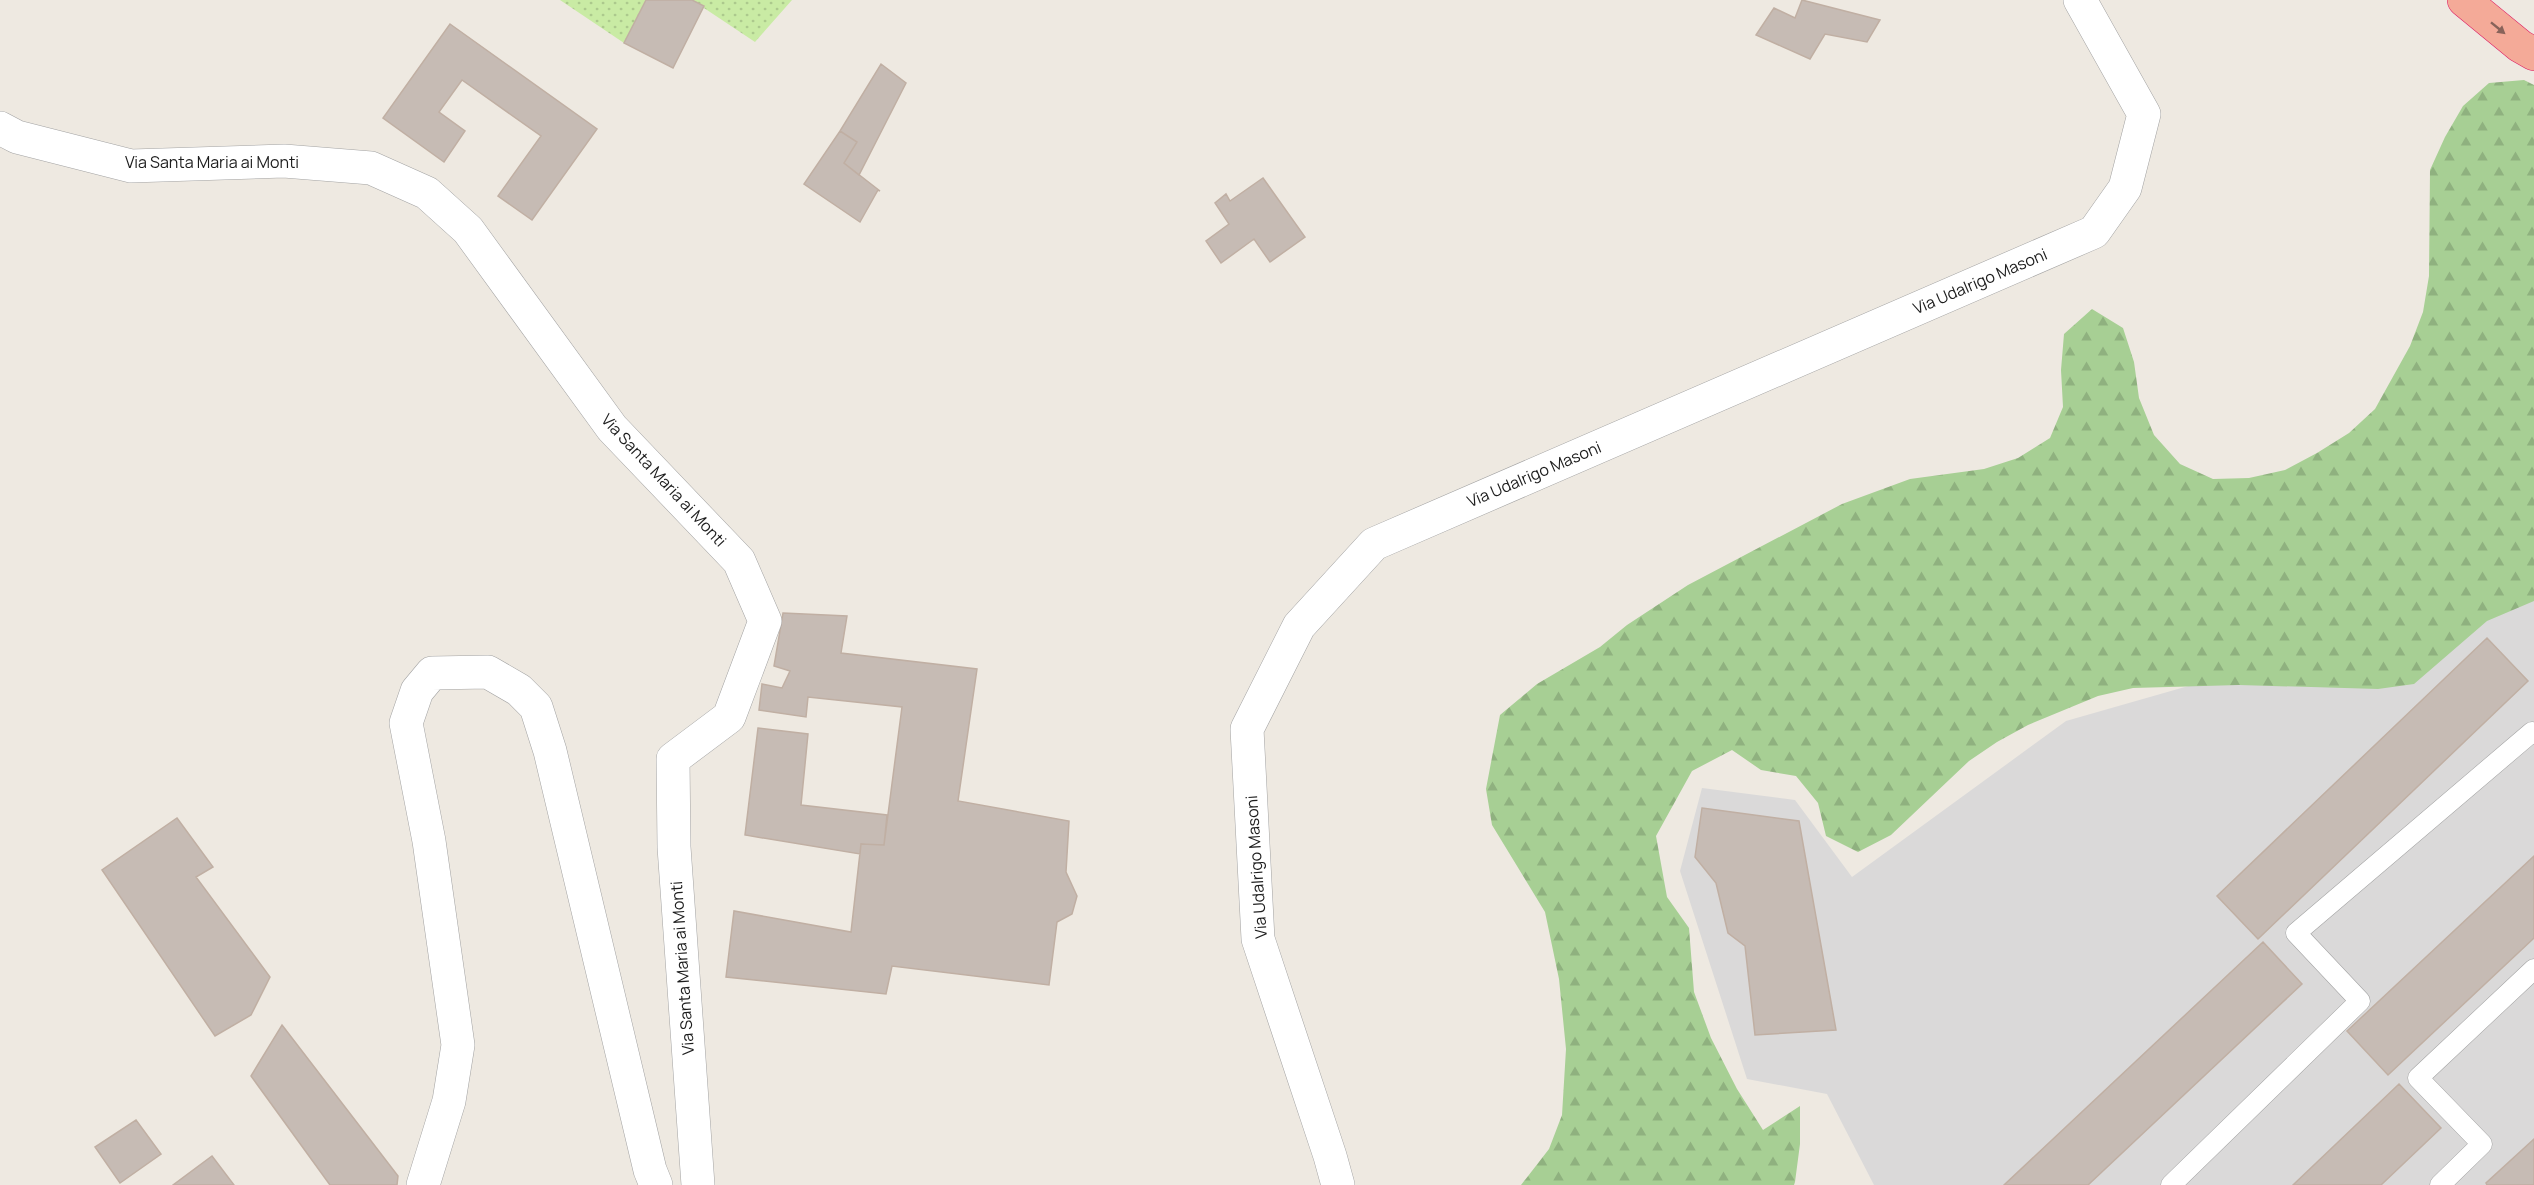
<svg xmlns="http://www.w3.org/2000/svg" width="2534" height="1185" viewBox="0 0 2534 1185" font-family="Manrope,sans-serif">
<defs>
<pattern id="forest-firs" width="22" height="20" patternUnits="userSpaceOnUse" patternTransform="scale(1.5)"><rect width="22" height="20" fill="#a7cf94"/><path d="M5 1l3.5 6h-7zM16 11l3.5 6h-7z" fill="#8fb17f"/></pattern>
<pattern id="garden-dots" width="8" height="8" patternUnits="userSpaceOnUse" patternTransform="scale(1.5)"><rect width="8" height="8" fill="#c9eba4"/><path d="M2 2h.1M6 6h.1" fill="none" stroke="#acc98d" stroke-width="1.8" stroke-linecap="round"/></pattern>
</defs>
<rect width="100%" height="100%" fill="#eee9e1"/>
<path fill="#dad9d9" d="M 2534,549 L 2534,1185 L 1874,1185 L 1827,1094 L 1747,1079 L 1680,871 L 1702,788 L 1795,800 L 1852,877 L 2066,721 L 2447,612 Z"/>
<path fill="url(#forest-firs)" d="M 2524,80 L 2534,85 L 2534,601 L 2487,621 L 2414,684 L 2378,689 L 2239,685 L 2133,688 L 2098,696 L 2028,725 L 1997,742 L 1969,761 L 1891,835 L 1858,852 L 1826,836 L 1818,803 L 1796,776 L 1761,770 L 1732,750 L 1692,771 L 1656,836 L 1667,897 L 1689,928 L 1694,992 L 1711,1038 L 1737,1089 L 1763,1130 L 1800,1106 L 1800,1144 L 1795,1182 L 1794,1185 L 1521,1185 L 1549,1149 L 1562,1115 L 1566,1049 L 1559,979 L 1545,912 L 1492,825 L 1486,789 L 1500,715 L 1537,684 L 1600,647 L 1627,625 L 1688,585 L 1842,504 L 1910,479 L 1984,469 L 2018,458 L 2050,438 L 2063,407 L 2061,370 L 2064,334 L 2092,309 L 2123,328 L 2134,362 L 2139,398 L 2154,435 L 2180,464 L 2213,479 L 2249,478 L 2285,470 L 2317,453 L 2349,433 L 2375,409 L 2410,346 L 2423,312 L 2429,276 L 2430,170 L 2445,137 L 2463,106 L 2489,83 Z"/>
<path fill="url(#garden-dots)" d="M 560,0 L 646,0 L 624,43 Z
M 692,0 L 792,0 L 755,42 Z"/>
<path fill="#c6bbb4" stroke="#c0afa3" stroke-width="1.5" d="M 646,0 L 692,0 L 704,6 L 673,68 L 624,43 Z
M 1802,0 L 1880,20 L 1867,42 L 1825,34 L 1810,59 L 1756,35 L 1774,8 L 1795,18 Z
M 450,24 L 597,129 L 532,220 L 498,196 L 541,136 L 462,80 L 439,112 L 465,131 L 444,162 L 383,118 Z
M 881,64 L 906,83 L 859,175 L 844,163 L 857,142 L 840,131 Z
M 840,131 L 857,142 L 844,163 L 880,191 L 878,190 L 860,222 L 804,184 Z
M 1263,178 L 1305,237 L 1270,262 L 1254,239 L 1221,263 L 1206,241 L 1229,224 L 1215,203 L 1226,194 L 1230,201 Z
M 783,613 L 847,616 L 841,653 L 977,669 L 958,801 L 1069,821 L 1066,872 L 1077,896 L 1072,914 L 1057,922 L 1049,985 L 892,966 L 886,994 L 726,977 L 734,911 L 851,932 L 861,844 L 884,845 L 902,707 L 808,697 L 806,717 L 759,710 L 762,684 L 782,688 L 790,671 L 774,666 Z
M 2487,638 L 2528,681 L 2258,939 L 2217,896 Z
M 758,728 L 808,734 L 801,805 L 887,815 L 884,845 L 861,844 L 860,854 L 745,835 Z
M 1702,808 L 1799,821 L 1836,1030 L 1755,1035 L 1745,946 L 1728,933 L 1716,883 L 1695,857 Z
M 177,818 L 213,867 L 196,877 L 270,977 L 251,1015 L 215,1036 L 102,870 Z
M 2534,856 L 2534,938 L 2388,1075 L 2347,1031 Z
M 2263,942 L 2302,984 L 2088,1185 L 2004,1185 Z
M 282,1025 L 398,1176 L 397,1185 L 330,1185 L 251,1076 Z
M 2399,1084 L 2441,1128 L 2381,1185 L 2293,1185 Z
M 136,1120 L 161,1154 L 120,1183 L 95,1147 Z
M 2534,1139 L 2534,1185 L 2487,1185 L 2486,1183 Z
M 212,1156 L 234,1185 L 173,1185 Z"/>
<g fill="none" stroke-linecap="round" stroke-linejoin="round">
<defs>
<path id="service" d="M 2171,1185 L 2360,1001 L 2296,933 L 2532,732 L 2534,734
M 2440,1185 L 2482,1144 L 2418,1078 L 2534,969"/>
<path id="minor" d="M 0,128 L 17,137 L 131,166 L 284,161 L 371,168 L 427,193 L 468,230 L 612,428 L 739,561 L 765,621 L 729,717 L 673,759 L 674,847 L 698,1185
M 423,1185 L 449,1101 L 458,1045 L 429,841 L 406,723 L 417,691 L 432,673 L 488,672 L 519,690 L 536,707 L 550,751 L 650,1170 L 656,1185"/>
<path id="tertiary" d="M 1338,1185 L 1330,1156 L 1258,939 L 1247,729 L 1299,626 L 1374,544 L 2094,232 L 2125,188 L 2144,114 L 2080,0"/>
<path id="trunk" d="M 2464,0 L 2520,46 L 2534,54"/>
</defs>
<use href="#service" stroke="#a3a3a3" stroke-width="21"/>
<use href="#minor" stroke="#a3a3a3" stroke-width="34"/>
<use href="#tertiary" stroke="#a3a3a3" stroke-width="34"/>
<use href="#trunk" stroke="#dd1d65" stroke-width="34"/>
<use href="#service" stroke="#fff" stroke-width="20"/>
<use href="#minor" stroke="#fff" stroke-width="33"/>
<use href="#tertiary" stroke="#fff" stroke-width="33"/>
<use href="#trunk" stroke="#f4aa98" stroke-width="33"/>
</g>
<defs><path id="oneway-solid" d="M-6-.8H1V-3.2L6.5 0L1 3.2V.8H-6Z" transform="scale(1.5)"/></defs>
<use fill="#88635a" href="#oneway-solid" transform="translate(2498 28) rotate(39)"/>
<g text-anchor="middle" stroke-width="4.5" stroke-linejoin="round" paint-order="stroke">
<g font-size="16" fill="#1c1c1c" stroke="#fff">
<text x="212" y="168">Via Santa Maria ai Monti</text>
<text transform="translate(1980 281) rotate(-23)" y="6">Via Udalrigo Masoni</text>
<text transform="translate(1534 474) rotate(-23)" y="6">Via Udalrigo Masoni</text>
<text transform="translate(664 480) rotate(47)" y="6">Via Santa Maria ai Monti</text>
<text transform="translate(1256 867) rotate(-94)" y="6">Via Udalrigo Masoni</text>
<text transform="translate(682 968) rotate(-94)" y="6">Via Santa Maria ai Monti</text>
</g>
</g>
</svg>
